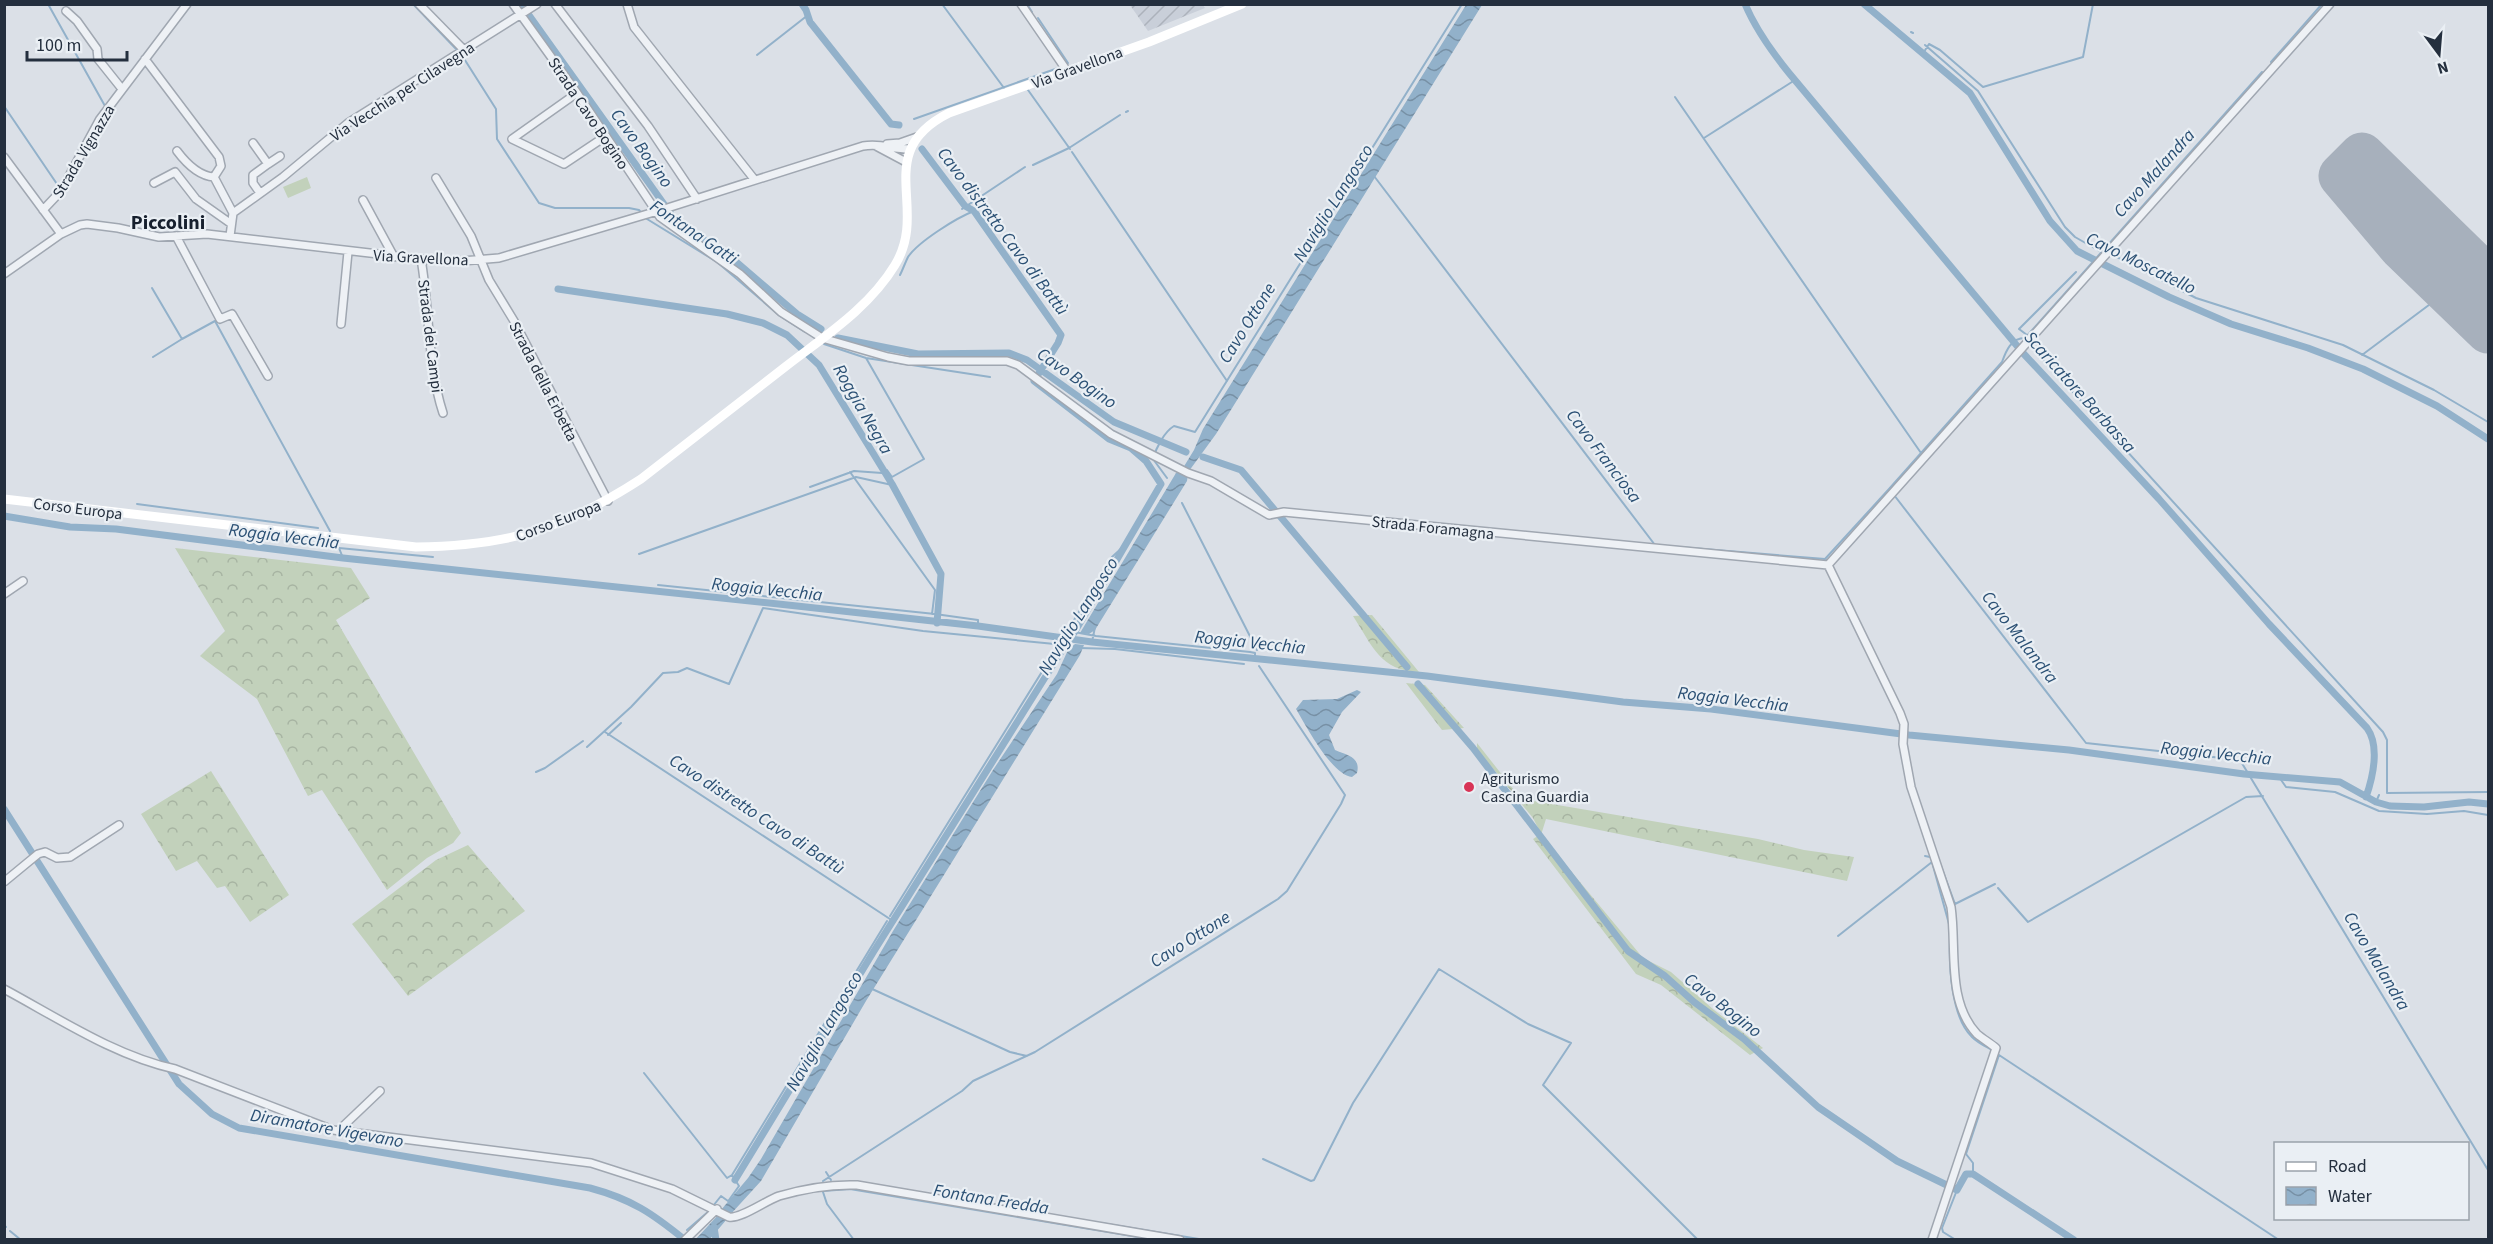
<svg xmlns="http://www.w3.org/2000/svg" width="2493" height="1244" viewBox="0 0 2493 1244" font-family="'Source Sans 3',sans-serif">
<defs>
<pattern id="industrial-furrows" width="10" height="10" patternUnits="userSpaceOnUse" patternTransform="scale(1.5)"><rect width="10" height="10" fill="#c9cfd9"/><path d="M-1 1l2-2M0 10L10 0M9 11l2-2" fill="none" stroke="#acb2bb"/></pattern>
<pattern id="forest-crowns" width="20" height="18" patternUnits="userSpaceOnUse" patternTransform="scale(1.5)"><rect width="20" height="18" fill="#c2d1bb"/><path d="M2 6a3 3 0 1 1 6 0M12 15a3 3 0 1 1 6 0" fill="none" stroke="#a7b4a2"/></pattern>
<pattern id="water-waves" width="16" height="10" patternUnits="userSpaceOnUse" patternTransform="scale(1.5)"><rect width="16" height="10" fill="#92b1ca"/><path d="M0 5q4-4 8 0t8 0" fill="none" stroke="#7790a5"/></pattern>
</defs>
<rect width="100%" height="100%" fill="#dbe0e7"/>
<path fill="url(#industrial-furrows)" d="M 1130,5 L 1203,5 L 1205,8 L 1148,31 Z"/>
<path fill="url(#forest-crowns)" d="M 175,548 L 351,568 L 370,598 L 336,620 L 461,833 L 453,843 L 427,858 L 387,890 L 322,790 L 308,796 L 257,699 L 200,656 L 225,631 Z
M 1372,615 L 1419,672 C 1380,671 1372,645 1353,616 Z
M 1406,683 L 1425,685 L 1464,728 L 1442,730 Z
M 1477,743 L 1518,795 L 1534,801 L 1758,839 L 1804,850 L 1854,857 L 1847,881 L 1546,819 L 1541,835 L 1643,958 L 1671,972 L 1714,1010 L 1763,1048 L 1750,1055 L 1661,985 L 1636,974 L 1533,839 L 1541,834 L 1533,818 L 1477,749 Z
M 211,771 L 289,895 L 250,922 L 225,886 L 217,888 L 197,861 L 176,871 L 141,814 Z
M 468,845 L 525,911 L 408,996 L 352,924 L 436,860 Z"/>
<path fill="#c2d1bb" d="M 307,177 L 311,188 L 288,198 L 283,187 Z"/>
<path fill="url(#water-waves)" d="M 1466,5 L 1482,5 L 1216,434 L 1189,471 L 1183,468 L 1194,450 L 1203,429 Z
M 1181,470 L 1188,474 L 1187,481 L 1095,630 L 1089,634 L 1080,633 L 1176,473 Z
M 1075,644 L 1084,645 L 1080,655 L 866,1001 L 761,1181 L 730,1215 L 721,1210 L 748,1178 L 761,1159 L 893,931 L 993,770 L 1057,674 L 1068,650 Z
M 1357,690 L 1361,692 L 1342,712 L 1329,735 L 1335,750 C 1347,755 1361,757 1357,773 L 1352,777 C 1332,775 1306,726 1296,709 L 1303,700 L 1337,699 Z
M 719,1214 L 727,1219 L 710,1239 L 695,1240 Z"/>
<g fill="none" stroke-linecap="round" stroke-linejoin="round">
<path stroke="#92b1ca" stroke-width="2" d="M 48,4 L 105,106
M 413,4 L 457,50
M 942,4 L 1004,88
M 1027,4 L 1032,12
M 1038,18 L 1068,63 L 1065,65
M 1911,32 L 1913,33
M 1925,45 L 1978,91 L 2065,227 L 2075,237 L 2103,253
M 757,55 L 808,15
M 1922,55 L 1929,44 L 1940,50 L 1983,87 L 2083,57 L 2093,4
M 463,57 L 496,109 L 497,139 L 539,203 L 555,208 L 629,208 L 639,210 L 647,219 L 717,262 L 780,316 L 805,332
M 2271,62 L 2322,4
M 1028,90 L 1070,149
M 1675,97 L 1921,453
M 4,106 L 59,187
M 1126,112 L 1128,111
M 914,119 L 1061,67
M 1704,138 L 1795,80
M 1072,152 L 1227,381
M 1033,165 L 1069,148 L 1120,115
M 1374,176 L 1655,545 L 1825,559 L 1889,489
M 962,209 L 1025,167
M 2109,253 L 2196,298 L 2343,345 L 2434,390 L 2488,422
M 2482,266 L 2488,260
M 900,275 C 903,269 905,263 908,257 C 918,242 956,218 974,211
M 152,288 L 182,339 L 215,321 L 330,531
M 2027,335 L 2019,329 L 2076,272
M 824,344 L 866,358 L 990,377
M 2031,346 L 2383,732 L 2387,740 L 2387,793 L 2488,792
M 2362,355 L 2449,290
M 153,357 L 182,339
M 850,472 L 935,590 L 932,614
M 1167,478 L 1153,459 C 1156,448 1164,432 1174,426 L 1195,432 L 1462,4
M 810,487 L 854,471 L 882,473 L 887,470 L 892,477 L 924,459 L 866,358
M 1890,491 L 1889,489 L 2002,362 C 2006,351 2011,338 2025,338 L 2262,72
M 1894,495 L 2086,743 L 2240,760 L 2488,1170
M 1182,503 L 1257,650
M 137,504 L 318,528
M 639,554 L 856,477 L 892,485
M 343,558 L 339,548 L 433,557
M 658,585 L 935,614 L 978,620 L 978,626
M 1074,632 L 1096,636 L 1250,652 L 1255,653 L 1255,658
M 1065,638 L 1068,630 L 1112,557 L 1125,545
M 1092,642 L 1095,627
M 1080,648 L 1115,649 L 1244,664
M 605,732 L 893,921
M 608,735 L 621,723
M 587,747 L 631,707 L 663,673 L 678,672 L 687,668 L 729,684 L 763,608 L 923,631 L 1065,645
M 536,772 L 545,768 L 583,741
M 2279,777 L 2286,787 L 2335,792 L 2379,811 L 2427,814 L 2464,811 L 2488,815
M 2376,802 L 2379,795
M 1925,856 L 1930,857
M 1938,858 L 1955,904 L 1995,884
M 1998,888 L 2028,922 L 2246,797 L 2263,796
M 890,916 L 1058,646
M 1838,936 L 1932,862 L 1949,924
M 1950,939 C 1949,966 1951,1017 1972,1037 C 1978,1043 1985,1046 1992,1050 L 1992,1052
M 870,988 L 1010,1052 L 1027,1056
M 644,1073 L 727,1178 L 732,1175
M 1263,1159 L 1311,1181 L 1314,1180 L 1353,1103 L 1439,969 L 1528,1024 L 1571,1043 L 1543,1085 L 1698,1240
M 826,1172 L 831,1180
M 1973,1174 L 1973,1163 L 1966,1154 L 1999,1055 L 2279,1240
M 732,1175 L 887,921
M 823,1181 L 962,1091 L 973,1081 L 1035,1052 L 1278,899 L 1287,891 L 1341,804 L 1345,795 L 1259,666
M 822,1189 L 827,1204 L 854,1240
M 823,1191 L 850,1189 L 1156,1240
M 729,1200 L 739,1186 L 732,1175
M 713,1206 L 721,1196 L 728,1201
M 1101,1223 L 1205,1240
M 4,1225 L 6,1227
M 687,1230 L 709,1211
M 10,1231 L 21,1240
M 1956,1240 L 1943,1232 L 1942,1228 L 1957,1190"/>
<path stroke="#92b1ca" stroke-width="7" d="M 521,4 L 676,221 L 735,261 L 797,314 L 821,329
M 802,4 L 806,10 L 810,22 L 891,124 L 899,125
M 1745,4 C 1756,30 1772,52 1789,73 L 2023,353 L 2159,499 L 2269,624 L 2367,728 C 2380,746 2373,777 2366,797
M 1864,4 L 1970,93 L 2050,221 L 2077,251 L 2169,297 L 2231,324 L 2308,348 L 2363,369 L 2437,406 L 2488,439
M 922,149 L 965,206 L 974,211 L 1061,335 L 1058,343 L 1034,381 L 1109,439 L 1131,448 L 1146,461 L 1161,484 L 1074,633
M 558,289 L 727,314 L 763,323 L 787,335 L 819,365 L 892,484 L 941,574 L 937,623
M 838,338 L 918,354 L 1009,353 L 1027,360 L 1114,422 L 1186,452
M 1203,457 L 1241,470 L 1407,667
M 4,516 L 70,527 L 116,529 L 343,558 L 797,606 L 978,626 L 1092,642 L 1427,676 L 1623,702 L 1711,709 L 1909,735 L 2069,750 L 2244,774 L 2340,782 L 2376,802 L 2390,806 L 2424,807 L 2469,802 L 2488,804
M 1418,684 L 1473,748 L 1628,951 L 1665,976 L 1694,1002 L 1744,1039 L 1818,1107 L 1897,1161 L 1957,1190 L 1966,1174 L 1973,1174 L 2074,1240
M 4,809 L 179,1084 L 212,1114 L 239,1128 L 590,1188 C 631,1199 652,1213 685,1240
M 735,1180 L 874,951 L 1066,644
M 714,1227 L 716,1240"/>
<path stroke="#a7b0bc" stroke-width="45" d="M 2488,278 L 2362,155 L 2341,176 L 2401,247 L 2488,331"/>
<defs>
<path id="street" d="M 419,4 L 464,50
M 513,4 L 577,93 L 660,217 L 740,274 L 781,312 L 822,338 L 888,357 L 909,361 L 1007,361 L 1018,365 L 1111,434 L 1188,473 L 1211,481 L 1269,515 L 1284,512 L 1828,565
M 555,4 L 648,126 L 697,199
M 627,4 L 634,27 L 754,179
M 1021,4 L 1067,71
M 66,11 L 77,21 L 97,49 L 98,59 L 122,89
M 145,59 L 219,157 L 221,166 L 214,177 L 233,213
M 577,93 L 512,139 L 564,164 L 606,136
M 253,143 L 268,164 L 253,175 L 253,183 L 260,193
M 887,144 L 900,143 L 917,137
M 876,146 L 906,162
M 177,151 C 186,163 199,176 214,177
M 4,157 L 61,234
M 268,164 L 280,156
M 436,178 L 471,236 L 489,280 L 514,321 L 608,501
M 154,183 L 175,172 L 196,199 L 230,223
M 363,200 L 394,257
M 43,210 L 61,191 L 100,119 L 187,4
M 176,236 L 220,319 L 232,314 L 268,376
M 230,236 L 233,213 L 283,177 L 348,123 L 537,4
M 421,259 C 430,310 427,364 443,413
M 4,274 L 61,234 L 80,225 L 87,224 L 118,228 L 159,237 L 207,234 L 421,259 L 462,261 L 499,258 L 661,210 L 863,146 C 882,143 891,149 909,149
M 341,324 L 348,252
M 4,594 L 23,581
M 4,882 L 38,854 L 45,852 L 57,858 L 70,857 L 119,825
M 4,989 C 58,1018 115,1056 175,1069 L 333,1130 L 591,1163 L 672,1189 L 729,1217 C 741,1219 765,1201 779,1196 C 806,1188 829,1184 857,1185 L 1180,1240
M 338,1131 L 380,1091
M 685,1240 L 717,1209
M 1932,1240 L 1996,1048 C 1990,1043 1983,1039 1977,1034 C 1946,1001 1957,947 1951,907 L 1911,787 L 1903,744 L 1904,724 L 1900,713 L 1828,565 L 2330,4"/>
</defs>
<use href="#street" stroke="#a0a7b1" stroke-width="10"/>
<use href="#street" stroke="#eef1f5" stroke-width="7"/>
<path stroke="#fff" stroke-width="9" d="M 4,499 L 416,547 C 508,546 564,529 641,479 C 689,442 737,404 785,367 C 825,336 869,308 895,265 C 930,208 871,152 949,113 L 1149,42 L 1242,4"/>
</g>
<circle fill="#d83456" stroke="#eaeff4" stroke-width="2" cx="1469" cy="787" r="6"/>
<g text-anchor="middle" stroke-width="4.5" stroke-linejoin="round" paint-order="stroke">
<g font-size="16" fill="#242f3e" stroke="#eaeff4">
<text transform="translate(1077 67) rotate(-20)" y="6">Via Gravellona</text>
<text transform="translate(402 91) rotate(-33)" y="6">Via Vecchia per Cilavegna</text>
<text transform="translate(589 113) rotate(56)" y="6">Strada Cavo Bogino</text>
<text transform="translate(83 151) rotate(-59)" y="6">Strada Vignazza</text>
<text transform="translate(421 257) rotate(3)" y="6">Via Gravellona</text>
<text transform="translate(431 336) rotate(83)" y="6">Strada dei Campi</text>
<text transform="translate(544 381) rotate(63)" y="6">Strada della Erbetta</text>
<text transform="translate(78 508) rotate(7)" y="6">Corso Europa</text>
<text transform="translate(558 520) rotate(-21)" y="6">Corso Europa</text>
<text transform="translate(1433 527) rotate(6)" y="6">Strada Foramagna</text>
</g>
<g font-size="16" fill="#242f3e" stroke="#eaeff4" text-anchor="start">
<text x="1481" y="784">Agriturismo<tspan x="1481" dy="18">Cascina Guardia</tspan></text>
</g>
<g font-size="18" font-style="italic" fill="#2b5074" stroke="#eaeff4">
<text transform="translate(642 148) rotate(54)" y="6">Cavo Bogino</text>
<text transform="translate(2154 173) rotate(-48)" y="6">Cavo Malandra</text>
<text transform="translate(1333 203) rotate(-58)" y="6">Naviglio Langosco</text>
<text transform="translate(1003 231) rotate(53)" y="6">Cavo distretto Cavo di Battù</text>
<text transform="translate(694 232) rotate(34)" y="6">Fontana Gatti</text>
<text transform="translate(2141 263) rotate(26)" y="6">Cavo Moscatello</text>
<text transform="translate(1247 323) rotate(-58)" y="6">Cavo Ottone</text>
<text transform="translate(1077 378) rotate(35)" y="6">Cavo Bogino</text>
<text transform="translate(2080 392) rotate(48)" y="6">Scaricatore Barbassa</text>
<text transform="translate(863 409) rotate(60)" y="6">Roggia Negra</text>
<text transform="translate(1604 456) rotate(53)" y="6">Cavo Franciosa</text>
<text transform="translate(284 536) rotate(7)" y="6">Roggia Vecchia</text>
<text transform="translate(767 589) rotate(6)" y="6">Roggia Vecchia</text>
<text transform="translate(1078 616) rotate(-58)" y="6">Naviglio Langosco</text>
<text transform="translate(2020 637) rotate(52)" y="6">Cavo Malandra</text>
<text transform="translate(1250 642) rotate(6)" y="6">Roggia Vecchia</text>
<text transform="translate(1733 699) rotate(7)" y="6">Roggia Vecchia</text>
<text transform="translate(2216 753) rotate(6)" y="6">Roggia Vecchia</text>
<text transform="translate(757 814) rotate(33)" y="6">Cavo distretto Cavo di Battù</text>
<text transform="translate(1190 939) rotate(-32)" y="6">Cavo Ottone</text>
<text transform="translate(2377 961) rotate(59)" y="6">Cavo Malandra</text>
<text transform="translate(1723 1005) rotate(38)" y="6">Cavo Bogino</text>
<text transform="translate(824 1031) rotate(-60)" y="6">Naviglio Langosco</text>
<text transform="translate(327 1128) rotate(10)" y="6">Diramatore Vigevano</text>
<text transform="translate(991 1199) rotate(9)" y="6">Fontana Fredda</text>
</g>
<g font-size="20" font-weight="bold" fill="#17202e" stroke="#eaeff4">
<text x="168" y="229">Piccolini</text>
</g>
</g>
<rect width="2493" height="1244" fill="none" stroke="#242f3e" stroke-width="12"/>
<rect x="2274" y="1142" width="195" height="78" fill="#eaeff4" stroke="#9ba2ab" stroke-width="1.5"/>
<rect x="2286" y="1162" width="30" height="9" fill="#ffffff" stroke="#9ba2ab" stroke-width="1.5"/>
<text x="2328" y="1172" font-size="18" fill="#242f3e">Road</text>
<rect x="2286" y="1187" width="30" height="18" fill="url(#water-waves)" stroke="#9ba2ab" stroke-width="1.5"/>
<text x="2328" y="1202" font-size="18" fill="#242f3e">Water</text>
<g transform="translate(2439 54) rotate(164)" stroke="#eaeff4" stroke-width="4.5" paint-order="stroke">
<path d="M0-4.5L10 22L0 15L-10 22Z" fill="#242f3e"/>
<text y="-9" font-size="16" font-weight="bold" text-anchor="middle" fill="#242f3e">N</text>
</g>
<path d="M27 51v9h100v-9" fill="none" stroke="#242f3e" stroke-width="3"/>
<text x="36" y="51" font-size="18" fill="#242f3e" stroke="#eaeff4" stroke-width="4.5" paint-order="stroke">100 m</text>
</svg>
